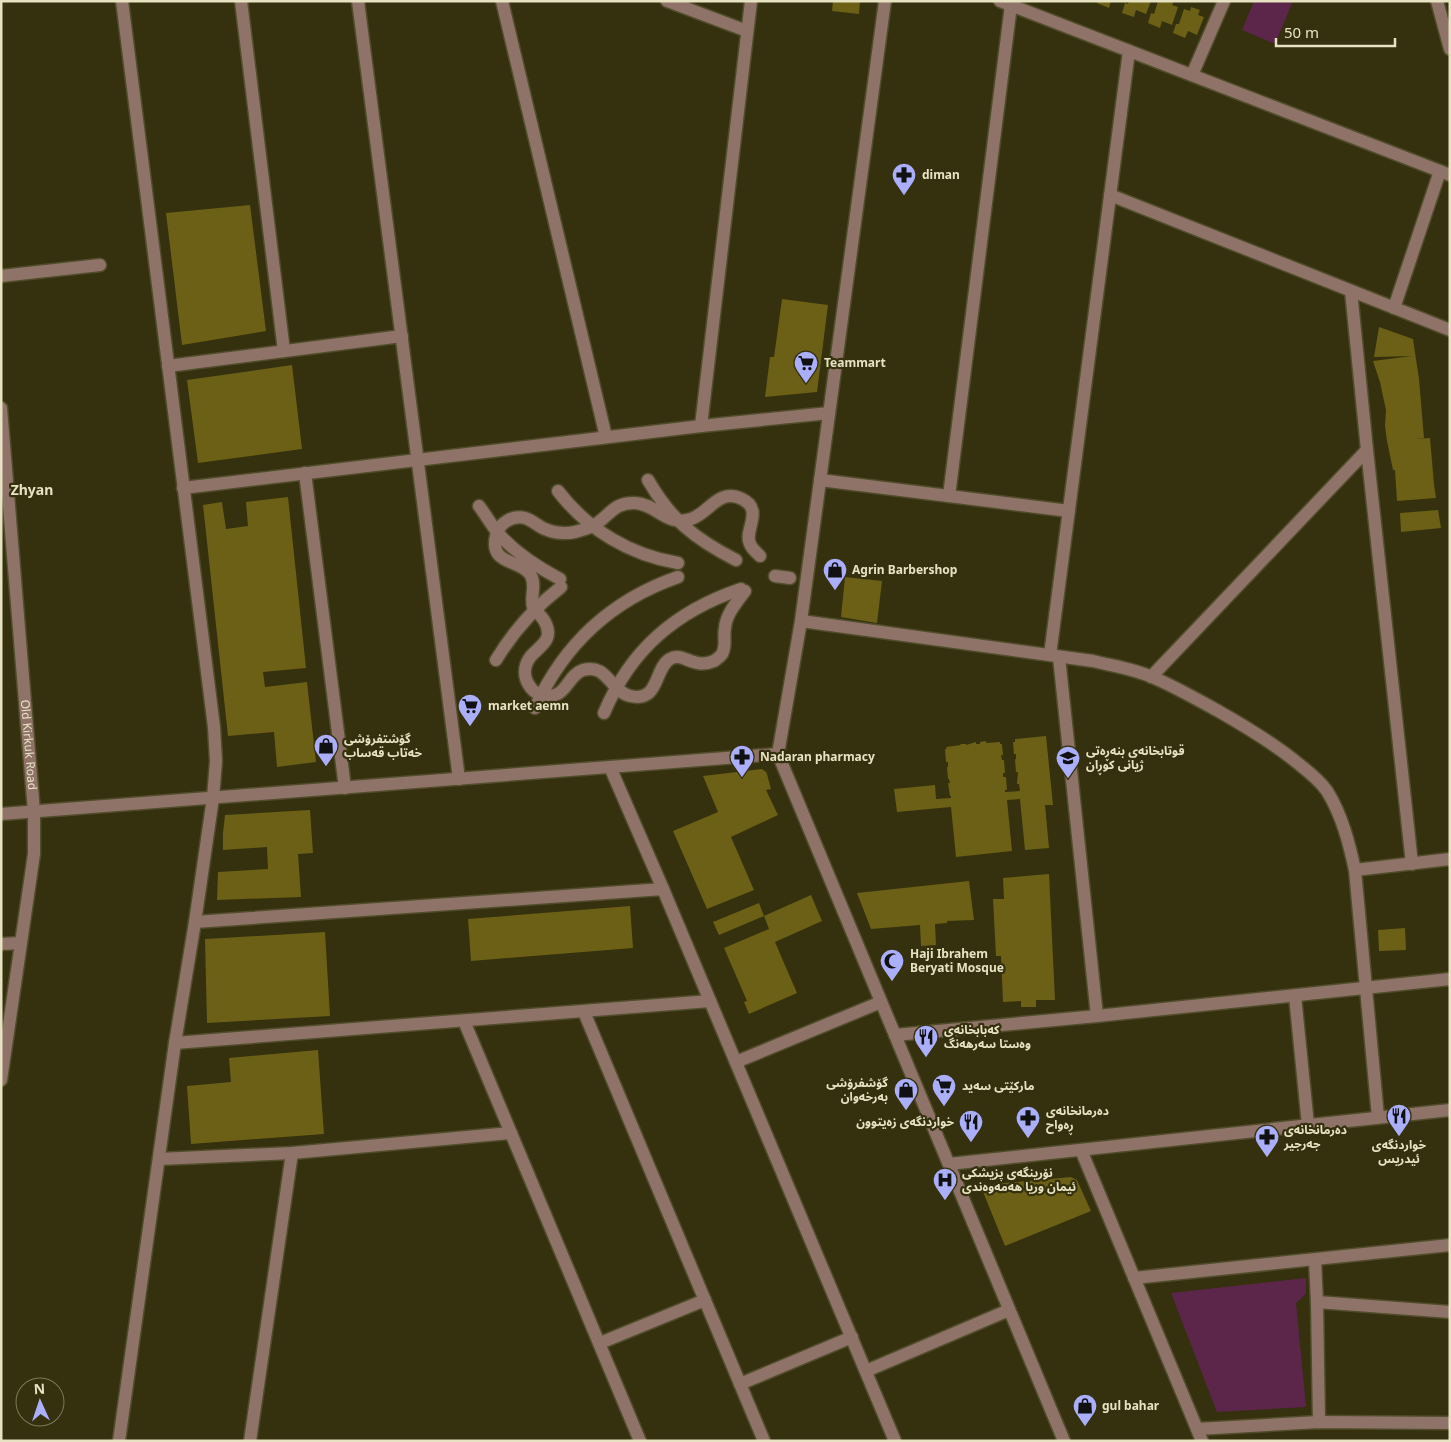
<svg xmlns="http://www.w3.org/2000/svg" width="1451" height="1442" viewBox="0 0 1451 1442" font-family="'Noto Sans','Noto Sans Arabic',sans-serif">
<rect width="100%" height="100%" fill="#35300e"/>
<path fill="#5b264a" d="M 1254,1 L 1293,1 L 1275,44 L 1242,30 Z
M 1306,1278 L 1306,1294 L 1296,1303 L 1306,1407 L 1217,1412 L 1171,1293 Z"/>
<path fill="#6b6015" d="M 833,1 L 860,1 L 859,14 L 832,11 Z
M 1097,1 L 1111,1 L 1109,8 L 1097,3 Z
M 1129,1 L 1151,1 L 1146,14 L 1136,10 L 1134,17 L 1122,13 L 1125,3 L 1128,4 Z
M 1158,1 L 1174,1 L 1172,5 L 1178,7 L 1172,25 L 1162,21 L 1160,28 L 1148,23 L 1151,13 L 1154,14 Z
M 1191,7 L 1200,10 L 1198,15 L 1204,17 L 1197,35 L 1188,31 L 1185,38 L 1173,33 L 1176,24 L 1179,24 L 1184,9 L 1190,11 Z
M 250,205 L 266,331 L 182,345 L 166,213 Z
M 782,299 L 828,305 L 817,392 L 765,397 L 770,357 L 774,357 Z
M 1379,327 L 1413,339 L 1419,379 L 1424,438 L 1414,439 L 1430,438 L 1434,484 L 1436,498 L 1397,501 L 1395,470 L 1393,470 L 1387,441 L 1385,426 L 1386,410 L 1380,382 L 1373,361 L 1412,356 L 1374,357 Z
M 292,365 L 302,449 L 198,463 L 187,380 Z
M 288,497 L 306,668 L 263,672 L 265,687 L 307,682 L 316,762 L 277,767 L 274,732 L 228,736 L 203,505 L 222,502 L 226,529 L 248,526 L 246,502 Z
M 1438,510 L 1441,528 L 1401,532 L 1400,513 Z
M 845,577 L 882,581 L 877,623 L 841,617 Z
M 1046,736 L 1053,805 L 1045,805 L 1049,848 L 1025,850 L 1020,799 L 1007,800 L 1012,851 L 956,857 L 951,807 L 897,812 L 894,789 L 935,785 L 936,799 L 951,798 L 951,796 L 950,796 L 948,783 L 950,783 L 949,779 L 948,779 L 947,767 L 948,767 L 948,762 L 946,762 L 945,749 L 947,749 L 946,747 L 961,745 L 960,744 L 966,744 L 966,745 L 976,742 L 976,744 L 980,744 L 980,742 L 986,741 L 986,743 L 1000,742 L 1000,744 L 1002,744 L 1003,755 L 1001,755 L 1002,760 L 1004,760 L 1005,773 L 1003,773 L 1003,777 L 1006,777 L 1007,790 L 1005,790 L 1005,792 L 1020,791 L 1019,784 L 1017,784 L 1018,772 L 1016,772 L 1015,759 L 1016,759 L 1016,754 L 1014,754 L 1013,742 L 1015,742 L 1015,739 Z
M 762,769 L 766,772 L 767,774 L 771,789 L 766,790 L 778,815 L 731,837 L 754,890 L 707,909 L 673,831 L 718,812 L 703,776 Z
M 310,810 L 313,853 L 298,854 L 301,897 L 217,900 L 218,872 L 268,869 L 267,847 L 223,850 L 223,833 L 225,815 Z
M 1049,874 L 1055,1000 L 1036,1000 L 1036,1007 L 1021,1007 L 1021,1001 L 1003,1002 L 1001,956 L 996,956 L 993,899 L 1004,899 L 1003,878 Z
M 969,881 L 974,920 L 947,921 L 947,923 L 935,924 L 936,945 L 921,946 L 920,925 L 871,929 L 857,893 Z
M 811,895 L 822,921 L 775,942 L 797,993 L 749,1014 L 744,1002 L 747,1001 L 724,948 L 769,929 L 764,916 Z
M 759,903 L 764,916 L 719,935 L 713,922 Z
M 630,906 L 633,948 L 471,961 L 468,919 Z
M 1405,928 L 1406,950 L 1379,951 L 1378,930 Z
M 325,932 L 330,1016 L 207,1023 L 205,939 Z
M 318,1050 L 324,1134 L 191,1144 L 187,1086 L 231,1082 L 229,1058 Z
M 1071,1177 L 1077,1180 L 1091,1211 L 1005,1246 L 981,1187 L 983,1185 Z"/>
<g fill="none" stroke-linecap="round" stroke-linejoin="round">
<defs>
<g id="minor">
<path d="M 241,1 L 284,351"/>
<path d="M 358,1 L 459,779"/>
<path d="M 502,1 L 606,437"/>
<path d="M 667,1 L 747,31"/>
<path d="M 885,1 L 801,621 L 778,754 L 1064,1441"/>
<path d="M 1000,1 L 1450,175"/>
<path d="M 1437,1 L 1450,49"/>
<path d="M 1192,75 L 1224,1"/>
<path d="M 1110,195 L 1450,330"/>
<path d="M 1,276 L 100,265"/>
<path d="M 1351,291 L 1367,450 L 1412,864"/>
<path d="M 1394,308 L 1440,171"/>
<path d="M 168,366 L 402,336"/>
<path id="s1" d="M 1,408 L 34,812 L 34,854 L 1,1080"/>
<path d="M 701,426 L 751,1"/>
<path d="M 305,473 L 345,788"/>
<path d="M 648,480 C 671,520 695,539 736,560"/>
<path d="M 820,480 L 1069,511"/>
<path d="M 183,488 L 701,426 L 829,413"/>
<path d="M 558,491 C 588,530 630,555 678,563"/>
<path d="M 949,496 L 1011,5"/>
<path d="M 479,506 C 485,514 491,524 497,532 C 514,552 537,567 560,579"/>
<path d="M 775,576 L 790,578"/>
<path d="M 745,591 C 737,602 726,614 725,628 C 723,637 727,645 722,654 C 720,657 717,659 714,661 C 693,670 683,651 670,659 C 654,668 660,703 630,696 C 610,691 607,663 583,670 C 567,675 566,701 543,695 C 538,694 534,692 531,688 C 523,678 523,666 531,656 C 541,645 554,640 545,622 C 542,616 536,612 533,607 C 530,596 537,584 530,574 C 519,559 489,565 496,536 C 499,523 512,515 525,518 C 532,520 538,526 545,529 C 554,533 565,534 575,532 C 581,530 587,529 593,526 C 609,517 613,502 635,503 C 657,504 666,527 691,519 C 709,513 718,489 740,498 C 766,509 743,530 750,544 C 752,549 756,552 760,556"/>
<path d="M 801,621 L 1093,661 C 1113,666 1134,669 1152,677 C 1176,687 1198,700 1220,712 C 1248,728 1275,744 1300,765 C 1309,772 1320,781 1327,791 C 1342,815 1349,843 1355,870 L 1378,1117"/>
<path d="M 1050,655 L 1129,51"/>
<path d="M 1059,657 L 1097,1016"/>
<path d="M 496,660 C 514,630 534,608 561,587"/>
<path d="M 1151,677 L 1367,450"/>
<path d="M 535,708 C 564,644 612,600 678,577"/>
<path d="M 604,713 C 631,649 676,611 741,589"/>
<path d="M 610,767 L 663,889 L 895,1441"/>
<path d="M 1,814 L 778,754"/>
<path d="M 1355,870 L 1450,859"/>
<path d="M 195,922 L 663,889"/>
<path d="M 1,944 L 21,943"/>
<path d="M 1295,996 L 1308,1125"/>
<path d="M 584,1012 L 764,1441"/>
<path d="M 464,1021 L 640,1441"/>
<path d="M 895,1035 L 1097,1016 L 1450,979"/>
<path d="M 175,1043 L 710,1001"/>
<path d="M 736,1062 L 881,1002"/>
<path d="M 1081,1150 L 1202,1441"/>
<path d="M 159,1159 L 292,1153 L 511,1133"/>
<path d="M 949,1164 L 1450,1110"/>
<path d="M 1315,1260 L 1317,1302 L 1319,1422"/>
<path d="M 1134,1278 L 1450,1245"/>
<path d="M 1317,1302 L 1450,1312"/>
<path d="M 600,1343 L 705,1300"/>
<path d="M 866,1371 L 1009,1310"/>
<path d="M 740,1384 L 852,1337"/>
<path d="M 1197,1429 L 1319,1422 L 1450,1423"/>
<path d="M 119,1441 L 175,1043 L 195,922 L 213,798 L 216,761 L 214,727 L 122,1"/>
<path d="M 250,1441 L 292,1153"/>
</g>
</defs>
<use href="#minor" stroke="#514d2b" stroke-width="15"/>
<use href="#minor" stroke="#8f7369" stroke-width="12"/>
</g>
<defs>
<symbol id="pharmacy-pin" viewBox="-11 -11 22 30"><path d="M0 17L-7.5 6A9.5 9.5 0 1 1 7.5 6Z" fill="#abaffb" stroke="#35300e"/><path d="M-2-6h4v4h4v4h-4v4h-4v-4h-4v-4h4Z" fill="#111"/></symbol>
<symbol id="supermarket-pin" viewBox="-11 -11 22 30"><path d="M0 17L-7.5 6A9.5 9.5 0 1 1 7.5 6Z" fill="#abaffb" stroke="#35300e"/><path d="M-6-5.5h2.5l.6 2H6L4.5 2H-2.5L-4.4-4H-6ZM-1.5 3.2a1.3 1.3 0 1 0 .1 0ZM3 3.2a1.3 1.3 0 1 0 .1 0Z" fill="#111"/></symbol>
<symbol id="shop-pin" viewBox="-11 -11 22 30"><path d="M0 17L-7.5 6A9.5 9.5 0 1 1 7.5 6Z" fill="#abaffb" stroke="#35300e"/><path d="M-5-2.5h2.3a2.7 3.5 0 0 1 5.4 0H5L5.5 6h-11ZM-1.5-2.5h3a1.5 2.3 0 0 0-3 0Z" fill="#111"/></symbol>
<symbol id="school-pin" viewBox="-11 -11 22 30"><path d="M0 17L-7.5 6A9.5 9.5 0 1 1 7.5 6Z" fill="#abaffb" stroke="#35300e"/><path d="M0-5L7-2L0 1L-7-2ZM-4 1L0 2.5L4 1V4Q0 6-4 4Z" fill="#111"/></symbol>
<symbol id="mosque-pin" viewBox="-11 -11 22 30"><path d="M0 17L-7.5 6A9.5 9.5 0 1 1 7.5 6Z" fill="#abaffb" stroke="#35300e"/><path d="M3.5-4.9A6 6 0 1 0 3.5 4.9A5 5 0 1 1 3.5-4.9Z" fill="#111"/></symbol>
<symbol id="restaurant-pin" viewBox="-11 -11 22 30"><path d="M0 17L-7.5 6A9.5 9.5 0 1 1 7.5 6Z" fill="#abaffb" stroke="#35300e"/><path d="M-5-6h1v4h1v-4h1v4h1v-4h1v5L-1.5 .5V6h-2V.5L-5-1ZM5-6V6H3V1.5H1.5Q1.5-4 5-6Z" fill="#111"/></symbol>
<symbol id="hospital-pin" viewBox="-11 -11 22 30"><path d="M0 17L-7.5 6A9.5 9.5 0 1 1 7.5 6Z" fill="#abaffb" stroke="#35300e"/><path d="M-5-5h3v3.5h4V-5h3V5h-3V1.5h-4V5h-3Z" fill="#111"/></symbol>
</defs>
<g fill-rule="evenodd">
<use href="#pharmacy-pin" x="890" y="161" width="28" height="38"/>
<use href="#supermarket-pin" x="792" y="349" width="28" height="38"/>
<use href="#shop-pin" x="821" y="556" width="28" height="38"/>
<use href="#supermarket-pin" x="456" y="692" width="28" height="38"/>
<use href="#shop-pin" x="312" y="732" width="28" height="38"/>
<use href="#pharmacy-pin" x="728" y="743" width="28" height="38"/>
<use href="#school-pin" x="1054" y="744" width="28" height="38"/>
<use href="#mosque-pin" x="878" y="947" width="28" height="38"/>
<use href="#restaurant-pin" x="912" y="1023" width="28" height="38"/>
<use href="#supermarket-pin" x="930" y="1072" width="28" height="38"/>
<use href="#shop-pin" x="892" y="1076" width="28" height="38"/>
<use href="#restaurant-pin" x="1385" y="1102" width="28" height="38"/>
<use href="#pharmacy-pin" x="1014" y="1104" width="28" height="38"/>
<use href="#restaurant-pin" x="957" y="1108" width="28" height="38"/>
<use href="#pharmacy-pin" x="1253" y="1123" width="28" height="38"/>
<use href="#hospital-pin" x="931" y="1166" width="28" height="38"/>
<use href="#shop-pin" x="1071" y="1392" width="28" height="38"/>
</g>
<g text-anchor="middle" stroke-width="4.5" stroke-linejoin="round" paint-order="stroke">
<g font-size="12" font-weight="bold" fill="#e7e3c2" stroke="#35300e" text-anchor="start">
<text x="922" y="179">diman</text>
<text x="824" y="367">Teammart</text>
<text x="852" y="574">Agrin Barbershop</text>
<text x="488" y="710">market aemn</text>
<text x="344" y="743">گۆشتفرۆشی<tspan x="344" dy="14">خەتاب قەساب</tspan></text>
<text x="1086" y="755">قوتابخانەی بنەڕەتی<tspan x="1086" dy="14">ژیانی کوڕان</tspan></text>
<text x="760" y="761">Nadaran pharmacy</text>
<text x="910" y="958">Haji Ibrahem<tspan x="910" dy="14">Beryati Mosque</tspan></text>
<text x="944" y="1034">کەبابخانەی<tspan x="944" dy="14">وەستا سەرهەنگ</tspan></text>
<text x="888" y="1087" text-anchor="end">گۆشفرۆشی<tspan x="888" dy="14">بەرخەوان</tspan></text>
<text x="962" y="1090">مارکێتی سەید</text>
<text x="1046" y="1115">دەرمانخانەی<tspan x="1046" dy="14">ڕەواح</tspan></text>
<text x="954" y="1126" text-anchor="end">خواردنگەی زەیتوون</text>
<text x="1284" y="1134">دەرمانخانەی<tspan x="1284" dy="14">جەرجیر</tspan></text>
<text x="1399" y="1149" text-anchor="middle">خواردنگەی<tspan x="1399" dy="14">ئیدریس</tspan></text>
<text x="962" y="1177">نۆرینگەی پزیشکی<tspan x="962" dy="14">ئیمان وریا هەمەوەندی</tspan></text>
<text x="1102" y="1410">gul bahar</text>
</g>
<g font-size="12" fill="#e7e3c2" stroke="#35300e">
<text dy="4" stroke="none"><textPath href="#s1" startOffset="338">Old Kirkuk Road</textPath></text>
</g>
<g font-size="14" font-weight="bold" fill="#e7e3c2" stroke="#35300e">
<text x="32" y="495">Zhyan</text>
</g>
</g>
<rect width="1451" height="1442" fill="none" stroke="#e7e3c2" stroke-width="5"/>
<g transform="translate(40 1402) rotate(357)"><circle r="24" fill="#35300e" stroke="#7c7856"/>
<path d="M0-4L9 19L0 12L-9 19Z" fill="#abaffb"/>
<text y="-8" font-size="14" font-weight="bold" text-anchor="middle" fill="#e7e3c2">N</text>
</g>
<path d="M1276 38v8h119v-8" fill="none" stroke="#e7e3c2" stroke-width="2.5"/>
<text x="1284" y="38" font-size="15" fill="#e7e3c2" stroke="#35300e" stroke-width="4" paint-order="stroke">50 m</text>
</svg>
